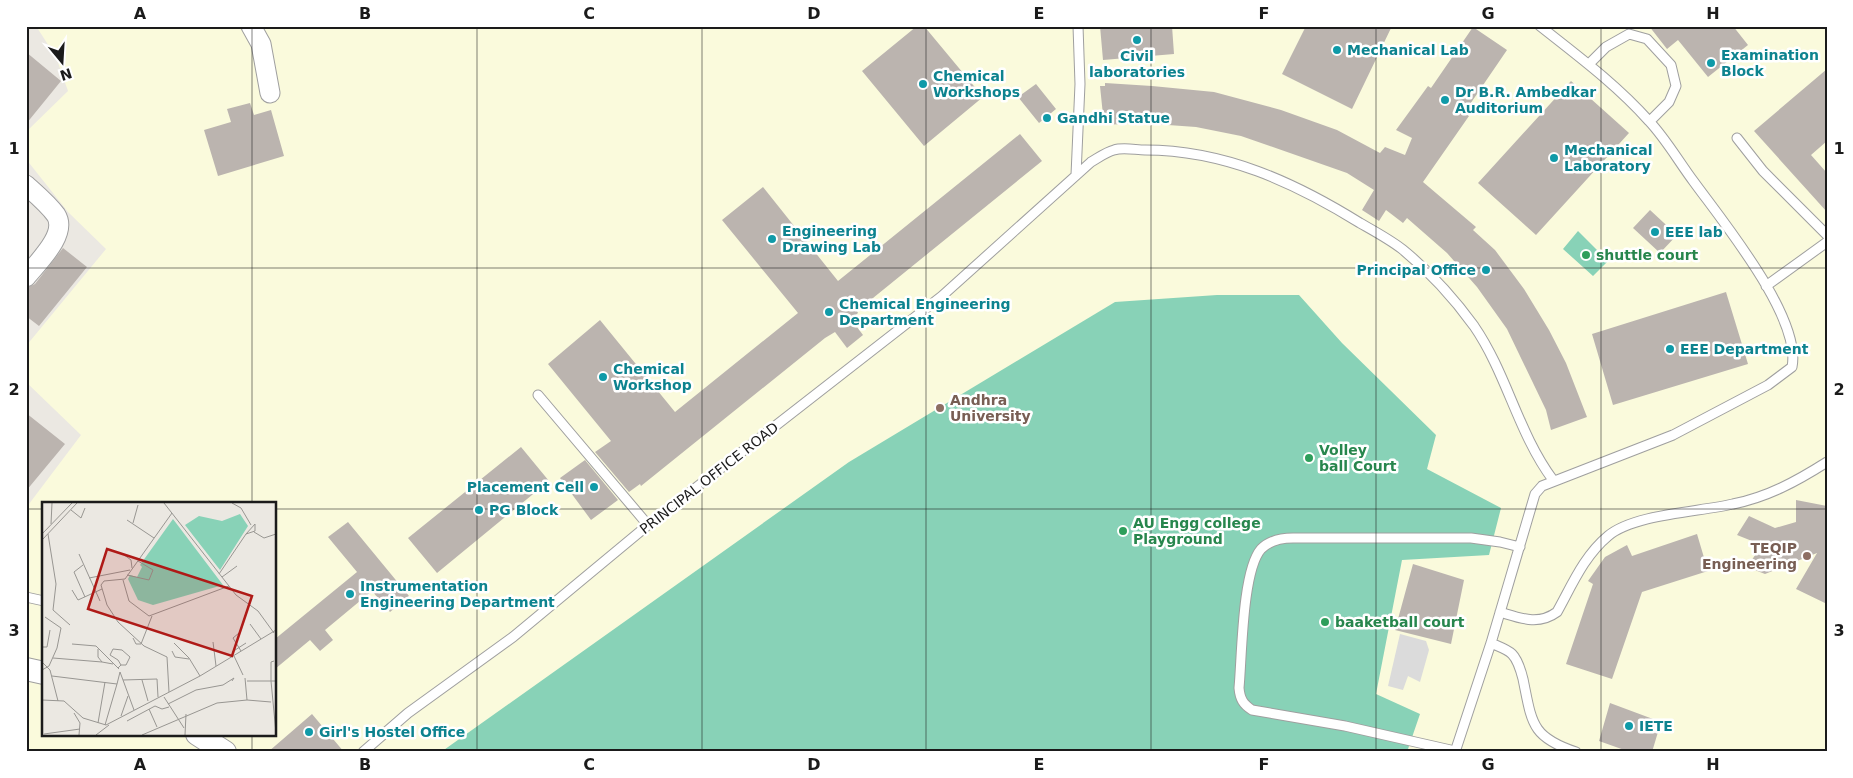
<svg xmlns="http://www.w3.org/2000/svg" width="1853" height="778" viewBox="0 0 1853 778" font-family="'DejaVu Sans',sans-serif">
<rect width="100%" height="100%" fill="#ebe8e2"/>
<path fill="#fafadc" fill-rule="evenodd" d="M 36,26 L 1827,26 L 1827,752 L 26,752 L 26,508 L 81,435 L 26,382 L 26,346 L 106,249 L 68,212 L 26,159 L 26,132 L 68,91 L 56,57 ZM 44,503 L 275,503 L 275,734 L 44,734 Z"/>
<path fill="#88d2b7" d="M 1578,231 L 1608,261 L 1593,276 L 1563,249 Z
M 1217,295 L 1299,295 L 1342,343 L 1436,435 L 1427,469 L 1501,508 L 1489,555 L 1402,560 L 1376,694 L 1420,714 L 1407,752 L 441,752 L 849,462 L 1115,302 Z"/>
<path fill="#dbdbdb" d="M 1400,634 L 1426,641 L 1429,650 L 1420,682 L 1408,676 L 1403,690 L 1388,686 Z"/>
<path fill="#bbb4af" d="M 917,26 L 924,26 L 983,97 L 924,146 L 862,71 Z
M 1100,26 L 1172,26 L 1174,54 L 1103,60 Z
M 1306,26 L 1392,26 L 1352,109 L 1282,74 Z
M 1649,26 L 1733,26 L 1748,45 L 1708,77 L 1678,40 L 1667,49 Z
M 1473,27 L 1507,50 L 1464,113 L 1469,116 L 1423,182 L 1476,227 L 1473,230 L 1495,250 L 1524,289 L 1549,330 L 1566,363 L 1587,417 L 1551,430 L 1546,410 L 1507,329 L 1477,287 L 1447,253 L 1407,218 L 1403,223 L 1386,210 L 1379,221 L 1362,210 L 1374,190 L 1347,173 L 1241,136 L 1196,127 L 1140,123 L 1104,125 L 1100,86 L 1105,86 L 1105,83 L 1152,86 L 1214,92 L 1281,110 L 1337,130 L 1380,153 L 1385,147 L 1405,155 L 1412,138 L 1396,130 L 1428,86 L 1431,88 Z
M 26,52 L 61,81 L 26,124 Z
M 1827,69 L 1827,141 L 1811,155 L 1827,173 L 1827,212 L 1754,131 Z
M 1571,81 L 1629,133 L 1536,235 L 1478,183 Z
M 1036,84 L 1056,109 L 1039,123 L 1018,97 Z
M 250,103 L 254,115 L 271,110 L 284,156 L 218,176 L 204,130 L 231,122 L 227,109 Z
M 1020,134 L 1042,161 L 857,311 L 858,313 L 851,319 L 863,335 L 847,348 L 835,332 L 825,338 L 641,486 L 640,484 L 629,492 L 595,452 L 611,441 L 548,364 L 600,320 L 675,412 L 798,313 L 722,220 L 763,187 L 838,281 Z
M 1650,210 L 1677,235 L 1660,253 L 1633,228 Z
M 63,248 L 87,267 L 39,326 L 26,316 L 26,288 L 35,284 Z
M 1726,292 L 1748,364 L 1613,405 L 1592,334 Z
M 26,413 L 65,444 L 26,491 Z
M 521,447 L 549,481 L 437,573 L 408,538 Z
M 585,460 L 618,500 L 591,520 L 560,478 Z
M 1796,500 L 1827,506 L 1827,604 L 1796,589 L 1817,553 L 1765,574 L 1747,567 L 1762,545 L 1737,535 L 1749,516 L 1775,528 L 1796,522 Z
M 348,522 L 409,596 L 390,612 L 372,591 L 325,630 L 333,640 L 320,651 L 310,640 L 275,669 L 275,639 L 357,572 L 328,537 Z
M 1697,534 L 1708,571 L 1642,592 L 1612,679 L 1566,664 L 1593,584 L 1588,581 L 1605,557 L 1627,545 L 1632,556 Z
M 1413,564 L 1464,580 L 1451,644 L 1395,630 Z
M 1610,703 L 1661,722 L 1652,752 L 1630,752 L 1599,741 Z
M 312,714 L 344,752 L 268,752 Z"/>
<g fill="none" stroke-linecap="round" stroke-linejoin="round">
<defs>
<path id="service" d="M 1589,64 L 1606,47 L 1629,34 L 1647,39 L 1671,65 L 1676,86 L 1669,102 L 1650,121
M 1737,138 L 1763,171 L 1827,235
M 1076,175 L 1080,84 L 1078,26
M 1766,286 L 1827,242
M 538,395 L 648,525
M 26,597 L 44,601
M 1500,612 C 1520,618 1538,626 1557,612 C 1572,585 1584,556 1608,536 C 1634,514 1699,512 1733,504 C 1768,497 1797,481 1827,462
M 1491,643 C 1497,646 1507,649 1512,654 C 1518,660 1521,671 1523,679 C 1532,723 1531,737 1576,752
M 1455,751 L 1345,726 L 1252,710 C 1243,704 1240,699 1239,688 C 1242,657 1242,571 1261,549 C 1270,540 1281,538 1293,538 L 1471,538 L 1500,542 L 1520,547
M 363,752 L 408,713 L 513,637 L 648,525 L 942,296 L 1091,162 C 1098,158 1106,152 1114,150 C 1123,147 1136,150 1145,150 C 1224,150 1294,182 1360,223 C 1374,231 1389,239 1402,249 C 1429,271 1453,297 1474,326 C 1507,374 1518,433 1553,480
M 1455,752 L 1491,643 L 1535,494 L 1542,486 L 1673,435 L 1768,385 L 1792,367 C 1802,318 1723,222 1694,182 C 1679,162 1666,139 1649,121 C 1617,85 1578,56 1540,26"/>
<path id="minor" d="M 251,26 L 261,44 L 270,93
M 26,185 C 36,194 48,204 56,215 C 68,234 38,262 26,277"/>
<path id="tertiary" d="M 26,669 L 44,673
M 197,734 L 225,752"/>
</defs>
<use href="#service" stroke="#9f9f9f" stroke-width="11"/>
<use href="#minor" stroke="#9f9f9f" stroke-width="21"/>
<use href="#tertiary" stroke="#9f9f9f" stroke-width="24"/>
<use href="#service" stroke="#fff" stroke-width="9"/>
<use href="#minor" stroke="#fff" stroke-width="19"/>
<use href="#tertiary" stroke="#fff" stroke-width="22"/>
</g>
<path fill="none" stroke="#1b1b1b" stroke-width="1" stroke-opacity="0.55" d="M 252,26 L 252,503M 477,26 L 477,752M 702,26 L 702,752M 926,26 L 926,752M 1151,26 L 1151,752M 1376,26 L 1376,752M 1601,26 L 1601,752M 26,268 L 1827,268M 26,509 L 44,509M 275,509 L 1827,509M 252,734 L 252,752"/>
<g fill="#0f9aa8" stroke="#fff" stroke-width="2">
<circle cx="1137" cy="40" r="5"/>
<circle cx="1337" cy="50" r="5"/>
<circle cx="1711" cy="63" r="5"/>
<circle cx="923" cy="84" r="5"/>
<circle cx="1445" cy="100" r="5"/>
<circle cx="1047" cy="118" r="5"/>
<circle cx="1554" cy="158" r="5"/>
<circle cx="1655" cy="232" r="5"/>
<circle cx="772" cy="239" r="5"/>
<circle cx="1486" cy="270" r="5"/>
<circle cx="829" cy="312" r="5"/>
<circle cx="1670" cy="349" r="5"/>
<circle cx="603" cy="377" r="5"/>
<circle cx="594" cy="487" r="5"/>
<circle cx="479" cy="510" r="5"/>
<circle cx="350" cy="594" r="5"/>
<circle cx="1629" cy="726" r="5"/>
<circle cx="309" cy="732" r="5"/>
</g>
<g fill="#2e9e5b" stroke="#fff" stroke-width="2">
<circle cx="1586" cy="255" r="5"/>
<circle cx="1309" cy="458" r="5"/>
<circle cx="1123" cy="531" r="5"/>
<circle cx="1325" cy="622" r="5"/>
</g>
<g fill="#8d6e63" stroke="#fff" stroke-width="2">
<circle cx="940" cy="408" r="5"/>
<circle cx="1807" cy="556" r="5"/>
</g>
<g text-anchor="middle" stroke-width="5" stroke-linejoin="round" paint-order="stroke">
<g font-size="14" font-weight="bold" fill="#0d838f" stroke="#fff" text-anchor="start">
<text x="1347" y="55">Mechanical Lab</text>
<text x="1721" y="60">Examination<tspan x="1721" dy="16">Block</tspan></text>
<text x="1137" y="61" text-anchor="middle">Civil<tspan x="1137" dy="16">laboratories</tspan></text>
<text x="933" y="81">Chemical<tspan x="933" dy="16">Workshops</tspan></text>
<text x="1455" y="97">Dr B.R. Ambedkar<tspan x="1455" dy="16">Auditorium</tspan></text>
<text x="1057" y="123">Gandhi Statue</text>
<text x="1564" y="155">Mechanical<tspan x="1564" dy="16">Laboratory</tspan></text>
<text x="782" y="236">Engineering<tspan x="782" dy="16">Drawing Lab</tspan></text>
<text x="1665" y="237">EEE lab</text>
<text x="1476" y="275" text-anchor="end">Principal Office</text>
<text x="839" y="309">Chemical Engineering<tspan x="839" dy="16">Department</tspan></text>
<text x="1680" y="354">EEE Department</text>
<text x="613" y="374">Chemical<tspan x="613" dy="16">Workshop</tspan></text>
<text x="584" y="492" text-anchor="end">Placement Cell</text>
<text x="489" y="515">PG Block</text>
<text x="360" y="591">Instrumentation<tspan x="360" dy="16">Engineering Department</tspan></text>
<text x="1639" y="731">IETE</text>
<text x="319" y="737">Girl's Hostel Office</text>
</g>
<g font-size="14" font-weight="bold" fill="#27864d" stroke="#fff" text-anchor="start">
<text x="1596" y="260">shuttle court</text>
<text x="1319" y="455">Volley<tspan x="1319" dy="16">ball Court</tspan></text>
<text x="1133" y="528">AU Engg college<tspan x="1133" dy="16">Playground</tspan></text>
<text x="1335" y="627">baaketball court</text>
</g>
<g font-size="14" font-weight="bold" fill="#785e54" stroke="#fff" text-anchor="start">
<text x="950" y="405">Andhra<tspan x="950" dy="16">University</tspan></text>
<text x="1797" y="553" text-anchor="end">TEQIP<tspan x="1797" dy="16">Engineering</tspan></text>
</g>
<g font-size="14" fill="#1b1b1b" stroke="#fff">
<text transform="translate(709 478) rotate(-38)" y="5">PRINCIPAL OFFICE ROAD</text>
</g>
</g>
<g transform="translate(42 502)">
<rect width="234" height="234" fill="#ebe8e2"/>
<path d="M 198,12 L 206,24 L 178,68 L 143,23 L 157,14 L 180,19 ZM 131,17 L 181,83 L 111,103 L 96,98 L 86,77 L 88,73 L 95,75 L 100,65 L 98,63 Z" fill="#88d2b7"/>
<path fill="none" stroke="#989692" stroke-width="1" d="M 122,1 L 194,93 L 216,109 L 232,131M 190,1 L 199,6 L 209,23M 29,8 L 39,16 L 43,6M 85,18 L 112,36M 91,21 L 96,3M 9,22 L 10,1M 212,30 L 222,36 L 234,32M 0,32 L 30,1M 6,32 L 14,82 L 11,108 L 28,123M 0,38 L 35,1M 37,52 L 58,99M 81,52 L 89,58 L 90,66M 41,63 L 32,70 L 43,95M 177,72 L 204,32 L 213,29 L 213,22 L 204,32M 85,73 L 107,78 L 111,68 L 96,59M 180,75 L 195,64M 47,76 L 88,68M 81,78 L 87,99 L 107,114 L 187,84M 30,88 L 36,98 L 60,87M 208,122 L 219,137M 197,131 L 191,136 L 199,149M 91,136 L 94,142 L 99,142 L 110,114M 171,140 L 174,164M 132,141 L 147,156 L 158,174M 30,142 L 54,144 L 77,167M 0,145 L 5,145 L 8,128M 56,147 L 56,155 L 60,160 L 71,162M 130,149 L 133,155 L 147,157M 190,150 L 204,141M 192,154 L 201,173M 11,156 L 60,160M 0,160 L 8,168 L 16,199M 76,166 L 79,163 L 76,158 L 68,153 L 71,147 L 80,148 L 88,155 L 84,163 L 79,163M 0,168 L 7,164 L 15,146 L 19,126 L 3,115M 10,174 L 75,182 L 78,170 L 81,178M 203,176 L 205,198M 100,178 L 106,199M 205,179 L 229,179 L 229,160 L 232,159M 234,179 L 229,179 L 234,231M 127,190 L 125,155 L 102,144 L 76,120 L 65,103 L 59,83 L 62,79 L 83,77 L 130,11M 122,195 L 142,226M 0,198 L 22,199 L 41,216 L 64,223 L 158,174 L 234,128M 126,202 L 154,188 L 181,183 L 192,176 L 190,179M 107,207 L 115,225M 92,208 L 81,178 L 115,177 L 116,195M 32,211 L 38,221 L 37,233M 79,214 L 86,194M 85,219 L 113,204 L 120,207 L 127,205M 56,221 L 63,180M 63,223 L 75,182M 2,232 L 38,227M 54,233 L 67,223M 100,233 L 175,201 L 205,198 L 229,200M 143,233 L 144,212"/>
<path fill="#af1a17" fill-opacity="0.15" stroke="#af1a17" stroke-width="2.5" d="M 65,47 L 210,94 L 190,154 L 46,107 Z"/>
<rect width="234" height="234" fill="none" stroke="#1b1b1b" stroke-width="2.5"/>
</g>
<rect width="1853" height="778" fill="none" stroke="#ffffff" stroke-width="55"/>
<g transform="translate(62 62) rotate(162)" stroke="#ffffff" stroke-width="4" paint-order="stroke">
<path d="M0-4L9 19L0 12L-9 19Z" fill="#1b1b1b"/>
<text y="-8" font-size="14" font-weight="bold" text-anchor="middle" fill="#1b1b1b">N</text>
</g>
<rect x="28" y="28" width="1798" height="722" fill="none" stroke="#1b1b1b" stroke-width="2"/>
<g font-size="16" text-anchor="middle" font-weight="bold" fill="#1b1b1b">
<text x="140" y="19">A</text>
<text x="365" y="19">B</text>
<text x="589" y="19">C</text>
<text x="814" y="19">D</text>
<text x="1039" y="19">E</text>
<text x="1264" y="19">F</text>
<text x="1488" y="19">G</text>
<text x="1713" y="19">H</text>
<text x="14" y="154">1</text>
<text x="1839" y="154">1</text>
<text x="14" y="395">2</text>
<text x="1839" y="395">2</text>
<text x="14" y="636">3</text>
<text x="1839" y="636">3</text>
<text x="140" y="770">A</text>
<text x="365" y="770">B</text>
<text x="589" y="770">C</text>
<text x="814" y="770">D</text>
<text x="1039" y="770">E</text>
<text x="1264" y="770">F</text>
<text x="1488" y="770">G</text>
<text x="1713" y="770">H</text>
</g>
</svg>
